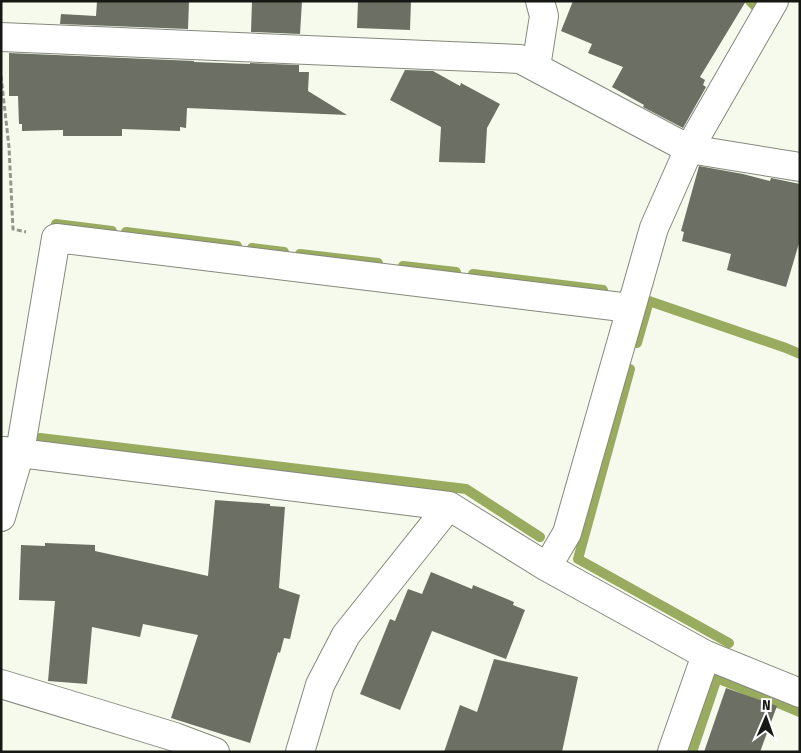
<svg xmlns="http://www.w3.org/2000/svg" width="801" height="753" viewBox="0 0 801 753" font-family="'Fira Sans Condensed',sans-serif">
<rect width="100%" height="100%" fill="#f6faed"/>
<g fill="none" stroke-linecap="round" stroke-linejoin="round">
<path stroke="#99ab5e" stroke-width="10" d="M 750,1 L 755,6
M 56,224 L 112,231
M 126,232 L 237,246
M 252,248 L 284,252
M 300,254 L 378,263
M 403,266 L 456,272
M 473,274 L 603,290
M 637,343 L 649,301 L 786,348 L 800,354
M 630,369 L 578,559 L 729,643
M 40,438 L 466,489 L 540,537
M 692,752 L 717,678 L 800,712"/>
</g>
<path fill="#6c6f64" d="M 97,1 L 189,1 L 188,29 L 60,24 L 61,14 L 96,16 Z
M 252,1 L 302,1 L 300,34 L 251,32 Z
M 358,1 L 411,1 L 410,30 L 357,28 Z
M 573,1 L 746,1 L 700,77 L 705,80 L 703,85 L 706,87 L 683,128 L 643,107 L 644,105 L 612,87 L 623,67 L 588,53 L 592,44 L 561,31 Z
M 9,53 L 194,61 L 194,62 L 250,64 L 250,63 L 299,65 L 299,72 L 309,72 L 308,91 L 347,115 L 187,108 L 186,128 L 180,127 L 180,131 L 122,129 L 122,136 L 63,136 L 63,130 L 22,131 L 22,124 L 19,124 L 18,96 L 9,96 Z
M 405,70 L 433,71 L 460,86 L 461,83 L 500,104 L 487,128 L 485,163 L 439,162 L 441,127 L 390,100 Z
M 699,166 L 743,174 L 770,181 L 771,178 L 800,184 L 800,240 L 786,287 L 727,270 L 731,254 L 682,241 L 684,232 L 681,231 Z
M 215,500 L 270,504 L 270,506 L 285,507 L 279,588 L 300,595 L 290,639 L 284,638 L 280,653 L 278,652 L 250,743 L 171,718 L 198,635 L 143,624 L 140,637 L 92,627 L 87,684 L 48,681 L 55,601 L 19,600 L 21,545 L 45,546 L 45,543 L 95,545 L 95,551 L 208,576 Z
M 431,572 L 472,589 L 473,585 L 514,602 L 513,605 L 525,610 L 506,659 L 432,631 L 400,710 L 360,694 L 390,619 L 395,621 L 408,589 L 422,594 Z
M 494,659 L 578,677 L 562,752 L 444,752 L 460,705 L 477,712 Z
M 726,688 L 777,706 L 760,752 L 704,752 Z"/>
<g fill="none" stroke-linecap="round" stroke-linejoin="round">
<defs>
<path id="street" d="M 1,37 L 520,59 L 689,149 L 800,167
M 536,67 L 544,16 L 540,1
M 3,451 L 449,506 L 547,567 L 706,655 L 800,693
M 1,517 L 20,452 L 56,238 L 630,308
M 547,567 L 567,533 L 654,228 L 689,149 L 774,1
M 1,684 L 175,737 L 215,752
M 300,752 L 320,685 L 346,635 L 449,506
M 672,752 L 706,655"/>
</defs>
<use href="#street" stroke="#85887d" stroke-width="30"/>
<path stroke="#92968c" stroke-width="3" stroke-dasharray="5 2.5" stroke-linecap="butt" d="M 1,76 L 9,147 L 13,229 L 26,232"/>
<use href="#street" stroke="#fff" stroke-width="28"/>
</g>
<rect width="801" height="753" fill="none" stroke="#161813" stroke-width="5"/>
<g transform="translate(766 718) rotate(2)" stroke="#ffffff" stroke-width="4" paint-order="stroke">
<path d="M0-4L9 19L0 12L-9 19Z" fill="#161813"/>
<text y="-8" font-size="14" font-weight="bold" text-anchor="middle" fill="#161813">N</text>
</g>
</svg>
